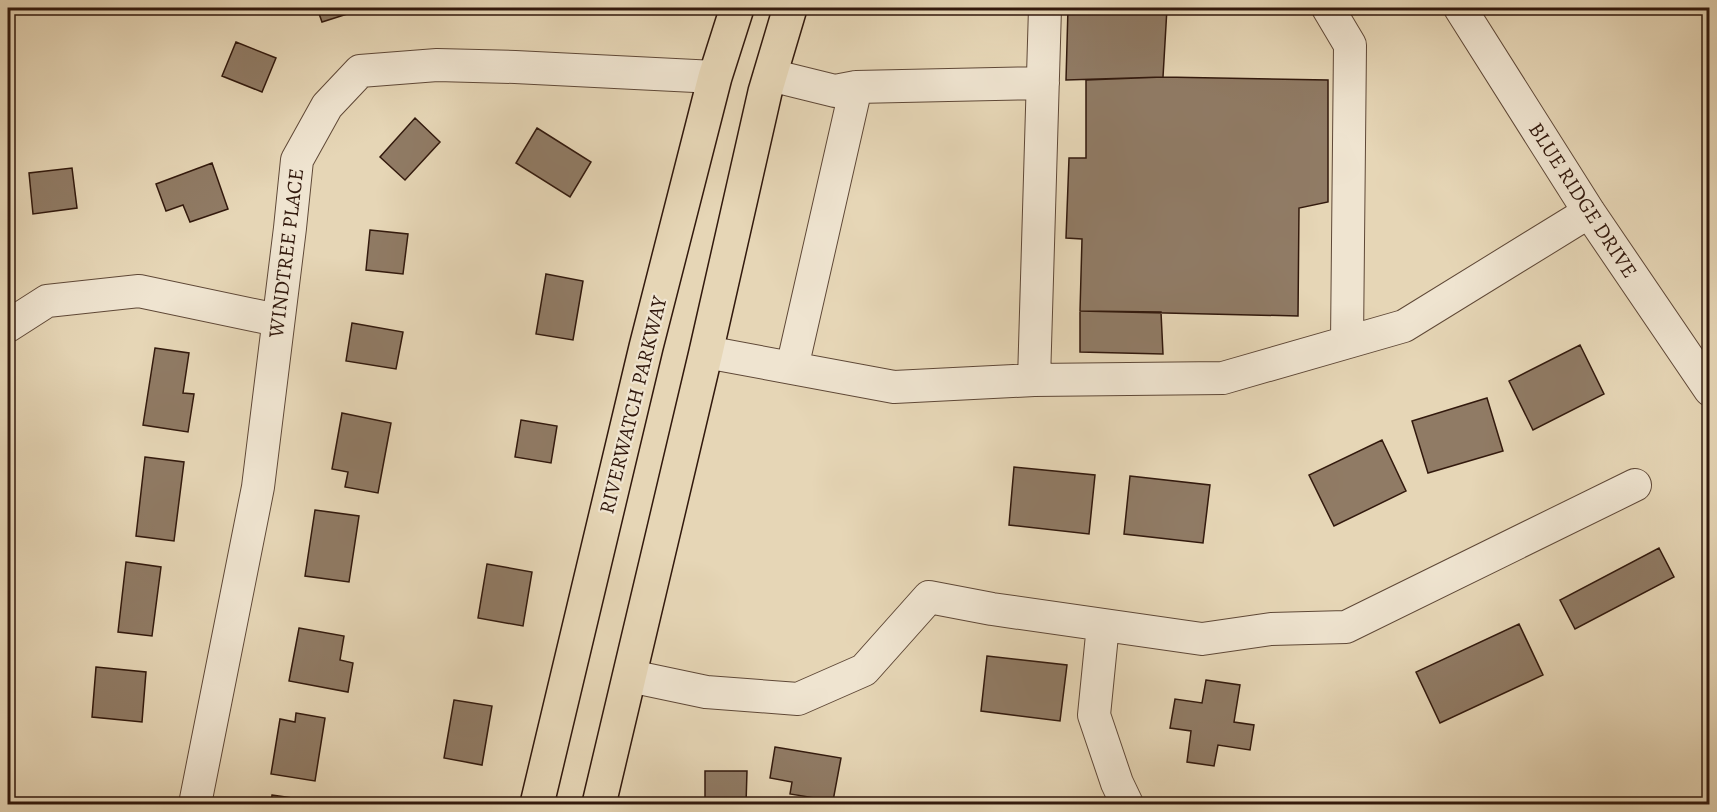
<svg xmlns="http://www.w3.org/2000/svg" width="1717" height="812" viewBox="0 0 1717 812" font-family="Alegreya,serif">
<rect width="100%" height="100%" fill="#e6d6b6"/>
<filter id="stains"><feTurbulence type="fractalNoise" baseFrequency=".00333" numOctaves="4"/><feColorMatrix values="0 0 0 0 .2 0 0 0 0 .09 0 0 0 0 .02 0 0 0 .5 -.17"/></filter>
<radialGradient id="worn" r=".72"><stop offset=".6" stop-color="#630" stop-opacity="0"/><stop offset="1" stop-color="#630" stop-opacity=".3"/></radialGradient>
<path fill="#907b65" stroke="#32190d" stroke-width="1.5" d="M 317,8 L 360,8 L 360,10 L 322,22 Z
M 1068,8 L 1167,8 L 1163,77 L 1066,80 Z
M 236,42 L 276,58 L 262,92 L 222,76 Z
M 1163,77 L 1328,80 L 1328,202 L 1299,208 L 1298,316 L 1080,311 L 1082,239 L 1066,238 L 1069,158 L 1086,158 L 1086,80 Z
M 415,118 L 440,142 L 405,180 L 380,157 Z
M 537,128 L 591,162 L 570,197 L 516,163 Z
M 212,163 L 228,209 L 190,222 L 183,205 L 166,211 L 156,184 Z
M 72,168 L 77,208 L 33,214 L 29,173 Z
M 370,230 L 408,234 L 403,274 L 366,270 Z
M 546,274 L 583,281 L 573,340 L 536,334 Z
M 1080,311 L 1161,312 L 1163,354 L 1080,352 Z
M 352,323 L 403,332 L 396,369 L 346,361 Z
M 1580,345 L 1604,394 L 1533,430 L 1509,381 Z
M 155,348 L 189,353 L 183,393 L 194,394 L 188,432 L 143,425 Z
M 1487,398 L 1503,451 L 1428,473 L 1412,421 Z
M 342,413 L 391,423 L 378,493 L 345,487 L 348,472 L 332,469 Z
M 521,420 L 557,426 L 551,463 L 515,457 Z
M 1382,440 L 1406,491 L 1334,526 L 1309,475 Z
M 145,457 L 184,462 L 174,541 L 136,536 Z
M 1014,467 L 1095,475 L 1089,534 L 1009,525 Z
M 1130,476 L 1210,485 L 1203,543 L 1124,534 Z
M 315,510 L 359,516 L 349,582 L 305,576 Z
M 1659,548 L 1674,577 L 1575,629 L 1560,600 Z
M 126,562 L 161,567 L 152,636 L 118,632 Z
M 487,564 L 532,572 L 523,626 L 478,618 Z
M 1519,624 L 1543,675 L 1440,723 L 1416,672 Z
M 299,628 L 344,636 L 340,660 L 353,663 L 348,692 L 289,681 Z
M 987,656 L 1067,665 L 1060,721 L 981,711 Z
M 96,667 L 146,672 L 142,722 L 92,717 Z
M 1206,680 L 1240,685 L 1234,722 L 1254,725 L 1250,750 L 1218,745 L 1214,766 L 1187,762 L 1191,731 L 1170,728 L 1175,699 L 1202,703 Z
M 454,700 L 492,706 L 482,765 L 444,758 Z
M 296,713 L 325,718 L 315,781 L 271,774 L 280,719 L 295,722 Z
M 775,747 L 841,758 L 833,801 L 790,794 L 792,782 L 770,778 Z
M 705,771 L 747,771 L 746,804 L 705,804 Z
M 272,795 L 314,801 L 313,804 L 271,804 Z"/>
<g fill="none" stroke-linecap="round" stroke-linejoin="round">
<defs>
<path id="minor" d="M 1328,8 L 1350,45 L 1347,342
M 1460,8 L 1589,212 L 1710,390
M 770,75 L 835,91 L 856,87 L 792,368
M 856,87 L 1043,83
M 8,326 L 47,301 L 139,291 L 277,320
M 706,352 L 894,387 L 1034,380 L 1223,378 L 1404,326 L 1589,212
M 1034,380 L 1045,8
M 1103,625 L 1094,715 L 1117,783 L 1127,804
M 630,676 L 706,692 L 798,699 L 864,670 L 929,597 L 992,609 L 1202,639 L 1271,629 L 1346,627 L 1635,485
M 195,804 L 258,487 L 290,228 L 297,160 L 327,106 L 360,71 L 437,65 L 515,67 L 715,77"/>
<path id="major" d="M 537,804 L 646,347 L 715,77 L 737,8
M 599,804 L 706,352 L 765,92 L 790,8"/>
</defs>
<use href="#minor" stroke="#5f4837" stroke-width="34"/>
<use href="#major" stroke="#32190d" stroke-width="36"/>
<use href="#minor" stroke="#efe4d0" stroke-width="32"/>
<use href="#major" stroke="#e6d6b6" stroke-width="33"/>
</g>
<g text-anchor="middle" stroke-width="4.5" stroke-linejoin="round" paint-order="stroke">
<g font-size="21" fill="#32190d" stroke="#efe4d0">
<text transform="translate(1583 200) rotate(57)" y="7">BLUE RIDGE DRIVE</text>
<text transform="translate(286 253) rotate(-83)" y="7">WINDTREE PLACE</text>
<text transform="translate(633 405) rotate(-76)" y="7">RIVERWATCH PARKWAY</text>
</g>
</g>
<rect width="1717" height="812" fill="none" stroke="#e6d6b6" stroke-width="30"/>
<rect x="9" y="9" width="1699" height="794" fill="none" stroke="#32190d" stroke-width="3"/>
<rect x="15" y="15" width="1687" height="782" fill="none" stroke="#32190d" stroke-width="1.5"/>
<rect width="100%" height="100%" filter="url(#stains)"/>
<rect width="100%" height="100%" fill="url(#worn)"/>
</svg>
